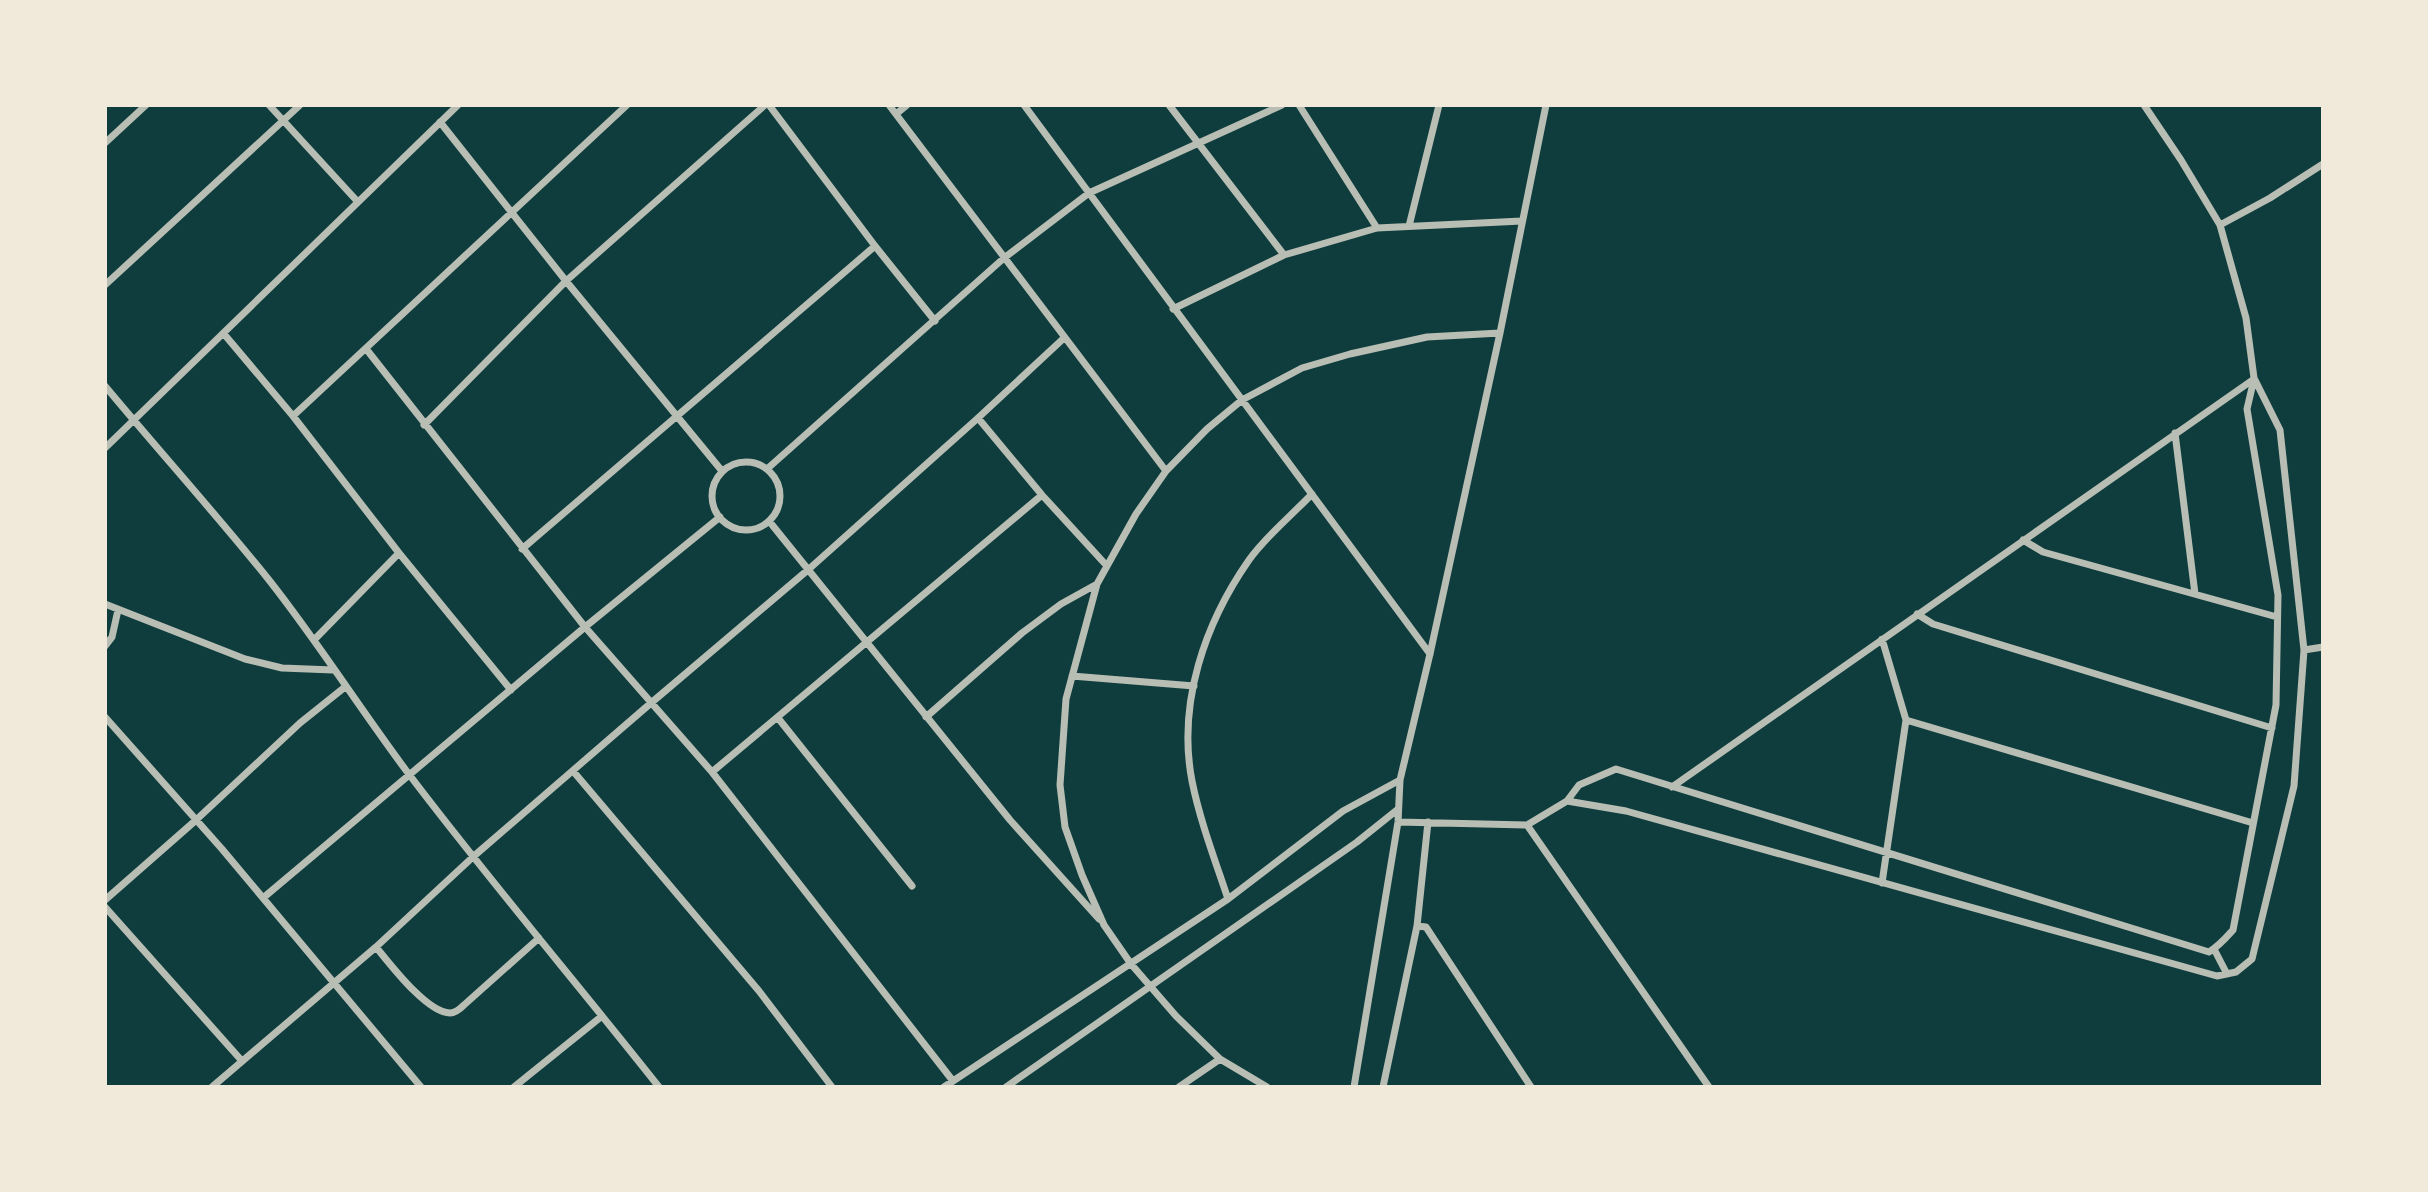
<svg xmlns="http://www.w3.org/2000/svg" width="2428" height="1192" viewBox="0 0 2428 1192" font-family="Raleway,sans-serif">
<rect width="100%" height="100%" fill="#0f3d3e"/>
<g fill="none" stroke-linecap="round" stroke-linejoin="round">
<path stroke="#b8beb3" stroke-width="7" d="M 269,105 L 357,201
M 769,105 L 875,246 L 935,321
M 889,105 L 1166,471
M 1024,105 L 1430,654
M 1169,105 L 1284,255
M 1299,105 L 1377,228
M 2144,105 L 2181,160 L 2220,225 L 2270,198 L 2323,164
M 896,114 L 907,105
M 440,122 L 566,281 L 722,471
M 105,143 L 146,105
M 1409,226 L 1439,105
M 105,285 L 300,105
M 1173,309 L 1284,255 L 1377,228 L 1522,221
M 224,334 L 293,416 L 399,553 L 511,690
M 367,350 L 585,627 L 712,772 L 953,1081
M 105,386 C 159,451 216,514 269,580 C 318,642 360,709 408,773 C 489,880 576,982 659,1087
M 293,416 L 627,105
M 978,418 L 1042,495 L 1107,566
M 424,425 L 566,281 L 765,105
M 2175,433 L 2195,594
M 105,448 L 458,105
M712 496a34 34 0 1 1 68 0a34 34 0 1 1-68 0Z
M 767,469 L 1004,258 L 1089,193 L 1282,105
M 769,521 L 1010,820 L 1099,919
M 2023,540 L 2043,552 L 2277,617
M 522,549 L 875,246
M 105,604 L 245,659 L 282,668 L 333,670
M 1917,614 L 1933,624 L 2272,728
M 1882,639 L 1906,720
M 314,640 L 399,553
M 105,646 L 112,637 L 118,610
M 2304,650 L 2323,647
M 1072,676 L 1194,686
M 105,717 L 222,849 L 421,1087
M 926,717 L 1022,633 L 1061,604 L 1097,584
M 778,718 L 912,886
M 573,771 L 759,991 L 832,1087
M 712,772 L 1042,495
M 1672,787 L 2254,379
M 1567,801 L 1626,811 L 2217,976 L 2236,972 L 2252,959 L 2294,786 L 2304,650 L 2280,430 L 2254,378 L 2246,318 L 2220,225
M 1398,822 L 1527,825 L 1709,1087
M 1527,825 L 1567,801 L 1579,785 L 1616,769 L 2209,952 C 2219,946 2225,939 2233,930 L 2276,705 L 2278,595 L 2247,409 L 2254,379
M 1882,883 L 1906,720 L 2253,823
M 263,898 L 585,627 L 720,517
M 1228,899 C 1215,860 1200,821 1192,781 C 1177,703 1205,623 1249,560 C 1265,537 1292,515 1312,494
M 105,900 L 195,821 L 300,723 L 345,687
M 105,907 L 242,1061
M 1417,926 L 1426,927 L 1531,1087
M 376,947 C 390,964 427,1013 450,1013 C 455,1013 460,1009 464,1005 L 539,938
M 2214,949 L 2227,974
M 212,1087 L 376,947 L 474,856 L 651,703 L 809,569 L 978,418 L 1064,338
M 514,1087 L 602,1016
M 944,1087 L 1228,899 L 1343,811 L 1400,780
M 1006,1087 L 1357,842 L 1397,810
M 1179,1087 L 1220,1059
M 1267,1087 L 1220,1059 L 1176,1016 L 1131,964 L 1104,925 L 1082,875 L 1065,827 L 1060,785 L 1066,699 L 1097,584 L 1136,514 L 1166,471 L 1207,429 L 1242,400 L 1302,368 L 1350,354 L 1427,337 L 1500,333
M 1354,1087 L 1398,822 L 1400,780 L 1430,654 L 1500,333 L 1546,105
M 1383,1087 L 1417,926 L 1428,822"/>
</g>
<rect width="2428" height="1192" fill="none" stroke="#f1e9da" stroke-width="214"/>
</svg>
